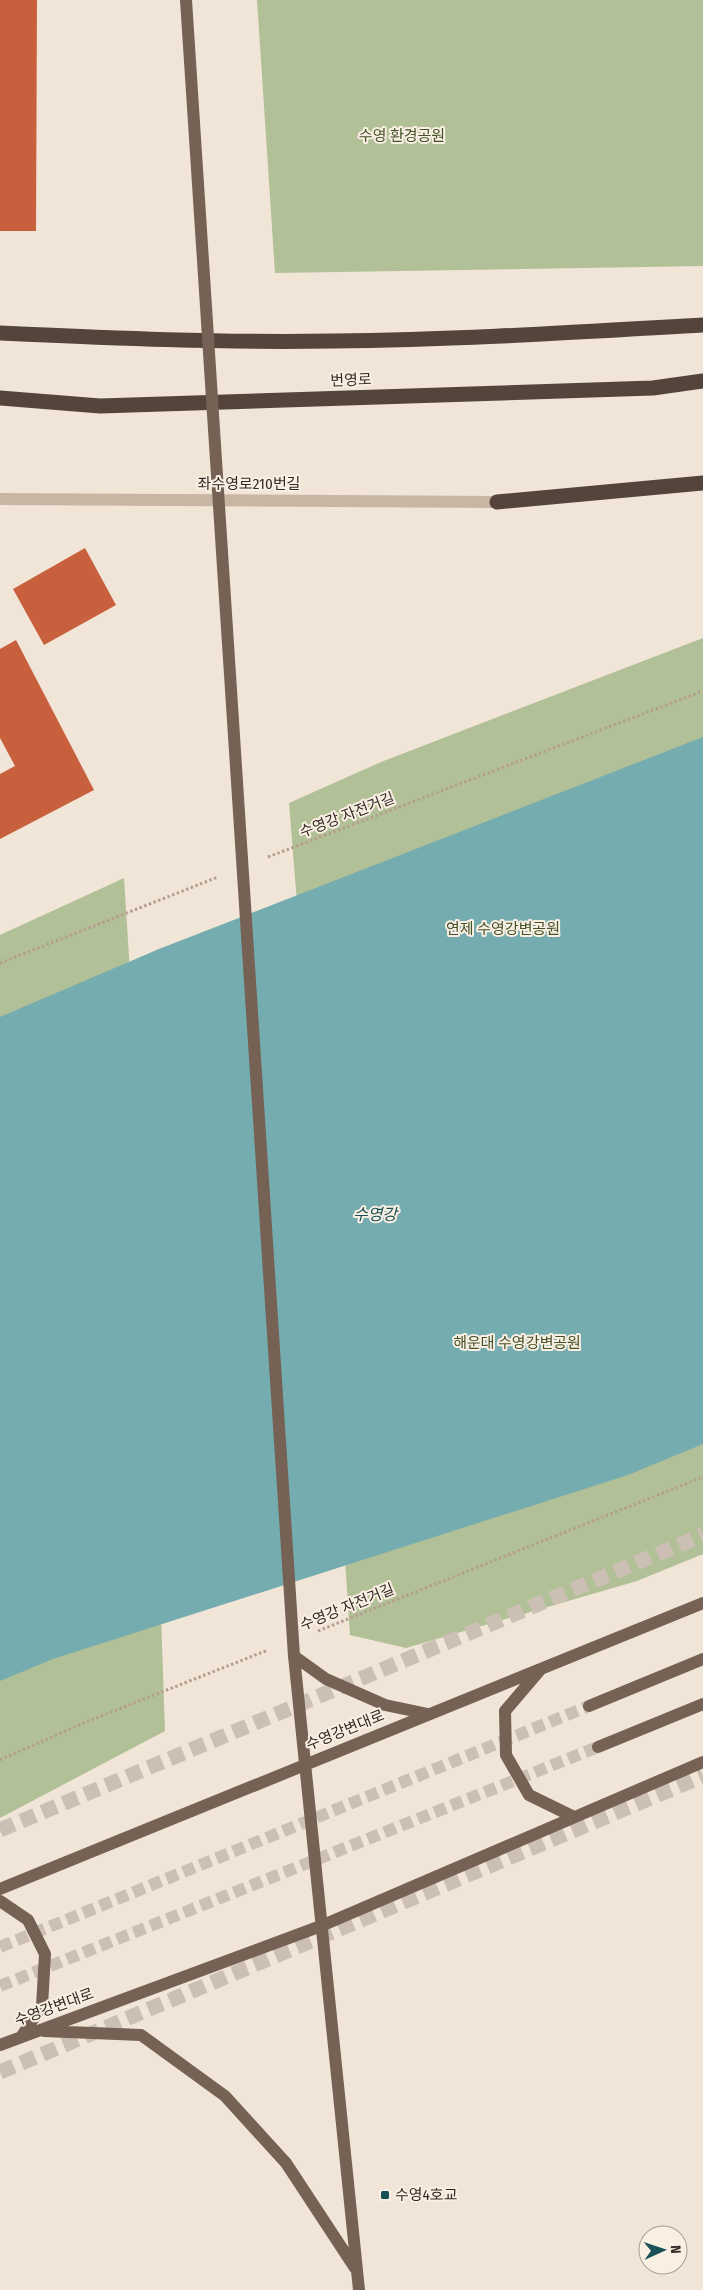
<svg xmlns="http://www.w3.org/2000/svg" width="703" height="2290" viewBox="0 0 703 2290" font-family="'Fira Sans Condensed','Noto Sans KR',sans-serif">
<rect width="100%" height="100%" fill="#f1e5d7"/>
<path fill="#b2c097" d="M 257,0 L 703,0 L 703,266 L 275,273 Z
M 703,638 L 703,1554 L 637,1581 L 406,1648 L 350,1635 L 322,1216 L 289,803 L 381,762 Z
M 124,878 L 149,1270 L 165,1731 L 0,1818 L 0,935 Z"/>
<path fill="#75acaf" d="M 703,737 L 703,1444 L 628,1475 L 53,1659 L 0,1681 L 0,1017 L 159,949 Z"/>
<path fill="#c9603d" d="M 0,0 L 37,0 L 36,231 L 0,231 Z
M 85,548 L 116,605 L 44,645 L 13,589 Z
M 16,640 L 94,790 L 0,839 L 0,774 L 15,766 L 0,738 L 0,649 Z"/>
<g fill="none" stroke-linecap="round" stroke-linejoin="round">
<path stroke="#cbc0b3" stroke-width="12" stroke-dasharray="12 6" stroke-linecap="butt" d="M 0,1947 L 589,1706
M 0,1986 L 598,1747"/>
<path stroke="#cbc0b3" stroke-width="15" stroke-dasharray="15 8" stroke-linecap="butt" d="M 0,1830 L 703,1535
M 0,2072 L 703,1776"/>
<path stroke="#b59e8d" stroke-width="3" stroke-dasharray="2.5 2.5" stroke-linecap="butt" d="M 268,857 L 703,691
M 0,963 L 218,877
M 318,1631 L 703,1477
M 0,1760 L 86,1722 L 268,1650"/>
<path stroke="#c9b5a3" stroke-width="12" d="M 0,499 L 497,502"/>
<path stroke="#766155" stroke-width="12" d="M 294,1656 L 359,2290
M 294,1656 L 326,1679 L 385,1705 L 428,1714
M 540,1670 L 505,1711 L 506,1755 L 529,1795 L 574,1817
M 589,1706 L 703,1659
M 598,1747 L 703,1704
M 0,1889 L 703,1603
M 0,1901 L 28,1920 L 45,1954 L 42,2006 L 21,2037
M 44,2031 L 141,2035 L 225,2096 L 286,2163 L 355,2268
M 0,2045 L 321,1926 L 703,1762"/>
<path stroke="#55443c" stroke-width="15" d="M 0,333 C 111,338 222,343 333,341 C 456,340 580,332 703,325
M 0,398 L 100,406 L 653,388 L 703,381
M 497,502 L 703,483"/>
<path stroke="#766155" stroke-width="12" d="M 186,0 L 294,1656"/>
</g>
<rect fill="#1a5156" stroke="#f9efe3" stroke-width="2" x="380" y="2190" width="10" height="10" rx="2.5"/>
<g text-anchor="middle" stroke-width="4" stroke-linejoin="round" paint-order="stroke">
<g font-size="15" fill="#435228" stroke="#f9efe3">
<text x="402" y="141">수영 환경공원</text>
<text x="503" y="934">연제 수영강변공원</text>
<text x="517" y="1348">해운대 수영강변공원</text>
</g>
<g font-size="15" fill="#342a25" stroke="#f9efe3">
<text transform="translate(351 380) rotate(-2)" y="5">번영로</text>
<text x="249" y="489">좌수영로210번길</text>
<text transform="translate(347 815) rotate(-21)" y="5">수영강 자전거길</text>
<text transform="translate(347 1607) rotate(-22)" y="5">수영강 자전거길</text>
<text transform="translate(345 1730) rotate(-22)" y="5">수영강변대로</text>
<text transform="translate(54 2007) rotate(-20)" y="5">수영강변대로</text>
</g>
<g font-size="15" fill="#342a25" stroke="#f9efe3" text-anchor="start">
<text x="395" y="2200">수영4호교</text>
</g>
<g font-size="16" font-style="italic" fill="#1a5156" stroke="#f9efe3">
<text x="375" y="1220">수영강</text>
</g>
</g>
<g transform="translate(663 2250) rotate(87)"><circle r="24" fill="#f9efe3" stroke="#aaa097"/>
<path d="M0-4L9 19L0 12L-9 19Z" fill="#1a5156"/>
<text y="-8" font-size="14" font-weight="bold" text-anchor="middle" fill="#342a25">N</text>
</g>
</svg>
